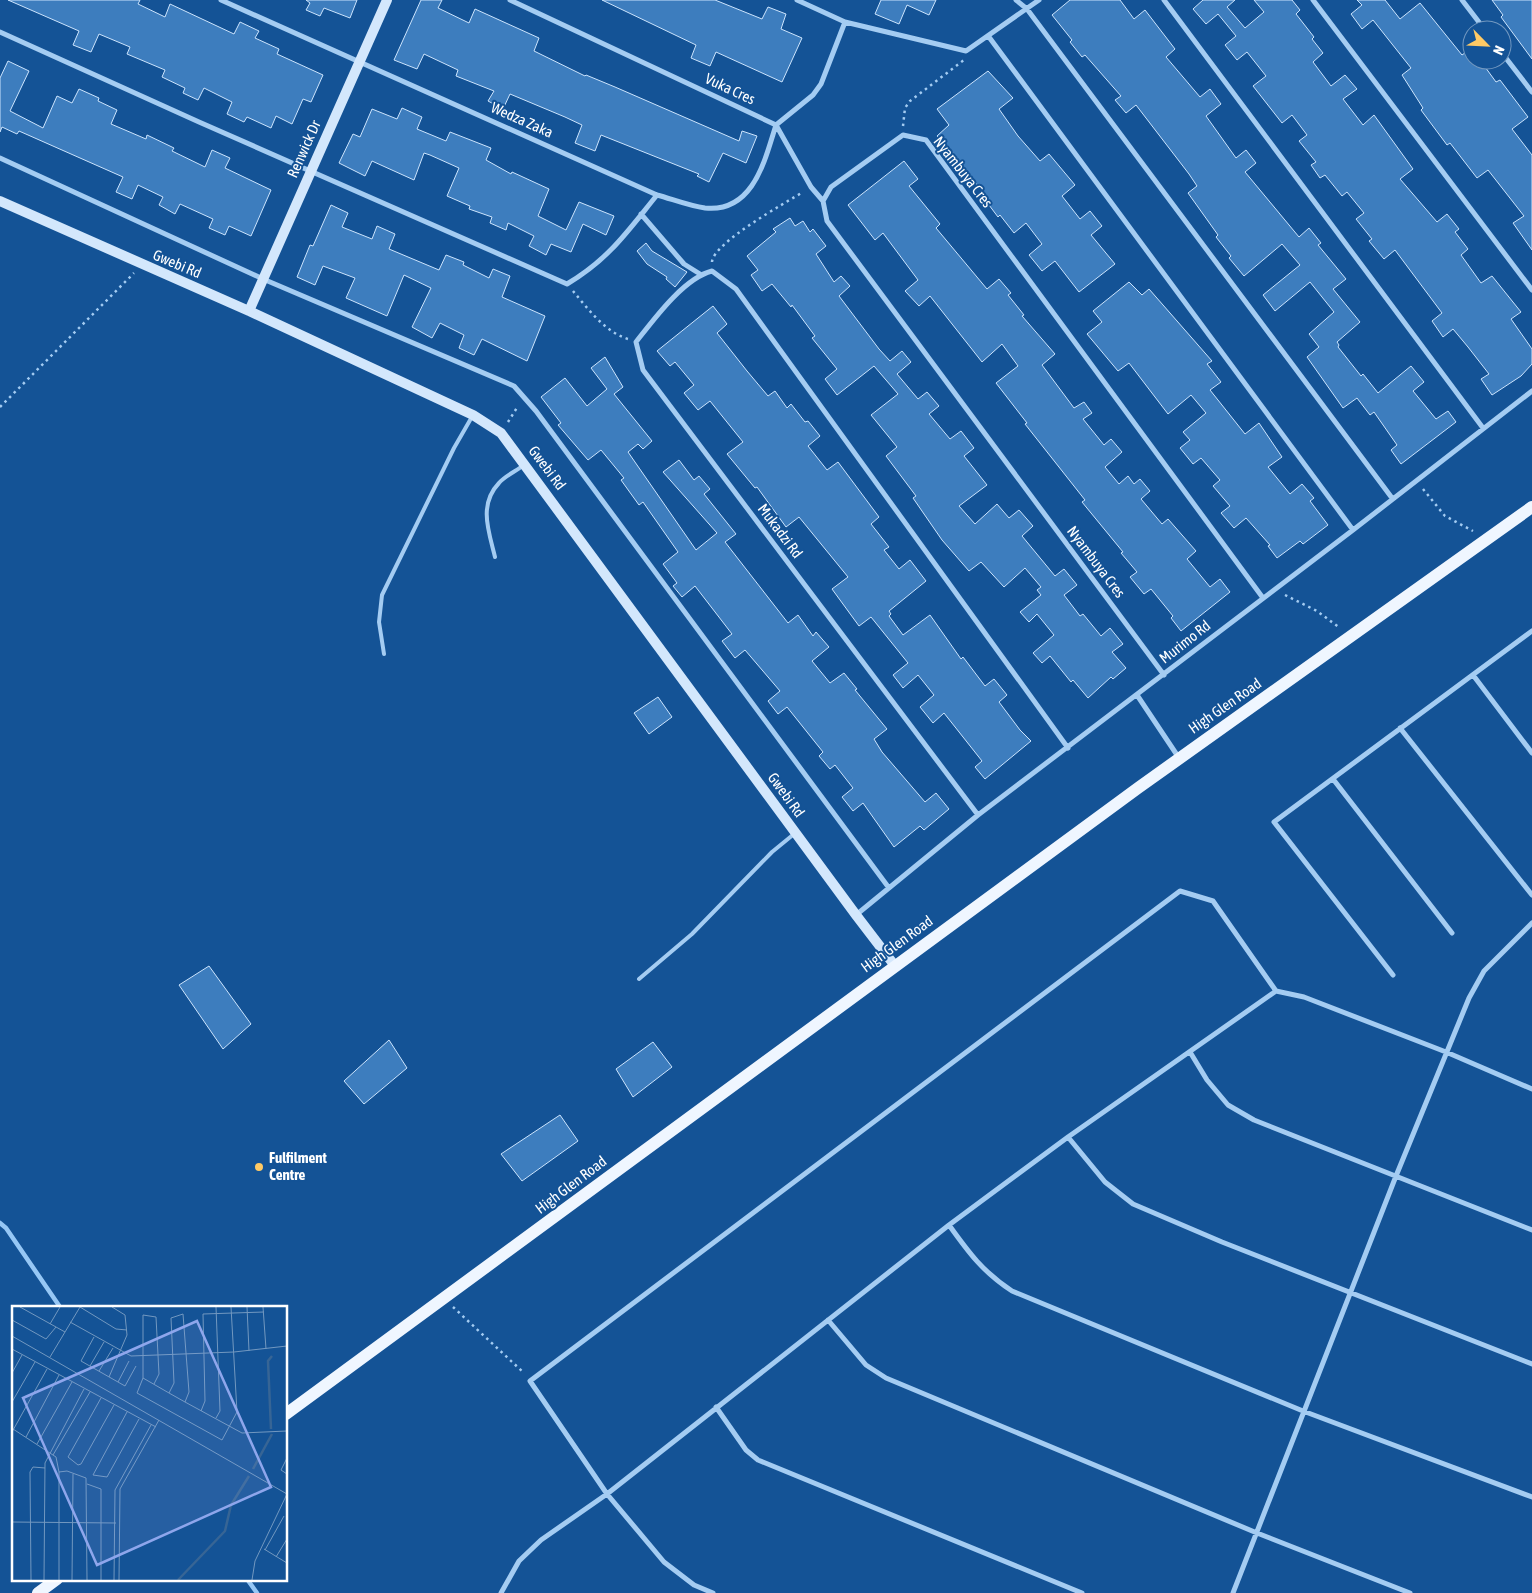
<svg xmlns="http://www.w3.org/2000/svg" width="1532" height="1593" viewBox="0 0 1532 1593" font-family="'Asap Condensed',sans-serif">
<rect width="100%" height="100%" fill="#145396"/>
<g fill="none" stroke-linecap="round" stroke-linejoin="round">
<path stroke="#96c7f5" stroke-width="4.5" d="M 0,1223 L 6,1228 L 60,1307
M 247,1579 L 257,1593"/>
</g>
<path fill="#3d7dbe" stroke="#cce4fd" d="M 8,0 L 140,0 L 138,4 L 165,17 L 170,4 L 234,34 L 240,22 L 259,31 L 255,38 L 279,49 L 277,54 L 323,75 L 311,102 L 303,99 L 292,124 L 276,116 L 271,128 L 247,117 L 244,122 L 227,114 L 232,102 L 204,88 L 198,100 L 183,93 L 185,88 L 162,77 L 165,70 L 127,54 L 130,47 L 99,34 L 91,52 L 73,45 L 79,31 Z
M 306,0 L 357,0 L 350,18 L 324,8 L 320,16 L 306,10 L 310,3 Z
M 421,0 L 442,0 L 438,8 L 469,23 L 475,9 L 539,38 L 534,51 L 585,76 L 586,75 L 615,87 L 739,141 L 742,131 L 757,136 L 746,163 L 723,153 L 709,182 L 697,176 L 699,174 L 601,135 L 595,151 L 575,143 L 582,125 L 565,117 L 510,94 L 503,109 L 488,101 L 494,91 L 456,76 L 458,70 L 424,54 L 417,69 L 394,60 Z
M 602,0 L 715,0 L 762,19 L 768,7 L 786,14 L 781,29 L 802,38 L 782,82 L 716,52 L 710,66 L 691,58 L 696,45 Z
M 881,0 L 936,0 L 929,15 L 907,5 L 899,24 L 875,14 Z
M 1070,0 L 1120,0 L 1134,19 L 1145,10 L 1175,49 L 1166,57 L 1200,97 L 1210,89 L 1221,104 L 1206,116 L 1236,158 L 1246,150 L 1256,163 L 1245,172 L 1299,237 L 1309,228 L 1321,243 L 1318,245 L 1346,279 L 1333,289 L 1360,322 L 1337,342 L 1339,345 L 1338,347 L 1361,376 L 1363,374 L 1378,393 L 1411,366 L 1424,382 L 1413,391 L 1436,419 L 1448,411 L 1456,422 L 1401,464 L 1391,450 L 1397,445 L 1374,412 L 1370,415 L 1357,398 L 1343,408 L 1307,357 L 1319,347 L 1309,334 L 1334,312 L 1310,282 L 1275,311 L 1263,295 L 1300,265 L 1282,244 L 1244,276 L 1229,258 L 1231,256 L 1216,237 L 1218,235 L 1188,193 L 1197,186 L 1189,174 L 1136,105 L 1126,113 L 1115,100 L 1121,96 L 1085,55 L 1082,57 L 1070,42 L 1072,40 L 1052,15 Z
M 1203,0 L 1235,0 L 1227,7 L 1245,28 L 1264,12 L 1254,0 L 1292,0 L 1300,10 L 1296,14 L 1314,37 L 1312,39 L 1323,53 L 1313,62 L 1331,86 L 1345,75 L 1357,89 L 1343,99 L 1363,125 L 1374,115 L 1413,169 L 1400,179 L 1437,222 L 1447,214 L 1459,229 L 1455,232 L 1468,249 L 1461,255 L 1481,283 L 1492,276 L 1521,312 L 1511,319 L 1532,349 L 1532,364 L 1521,376 L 1492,395 L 1481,379 L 1489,374 L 1468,347 L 1453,329 L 1443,337 L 1432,321 L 1442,313 L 1395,250 L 1384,259 L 1369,241 L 1372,239 L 1356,219 L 1364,213 L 1347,192 L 1342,196 L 1325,175 L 1320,178 L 1311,165 L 1316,162 L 1299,141 L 1307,135 L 1292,115 L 1282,123 L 1253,86 L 1266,76 L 1247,52 L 1237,60 L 1225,45 L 1236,36 L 1218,14 L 1206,24 L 1193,9 Z
M 1357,0 L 1385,0 L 1400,19 L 1420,3 L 1462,55 L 1472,48 L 1472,60 L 1480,60 L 1496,82 L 1500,80 L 1528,117 L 1512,129 L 1532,155 L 1532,250 L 1513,223 L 1524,216 L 1488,170 L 1477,178 L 1450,143 L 1447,145 L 1421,110 L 1423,108 L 1402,75 L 1411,68 L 1373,20 L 1362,29 L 1351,14 L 1362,5 Z
M 1492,0 L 1532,0 L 1532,59 L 1501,17 L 1503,15 Z
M 8,61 L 29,71 L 10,111 L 43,128 L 57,96 L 72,103 L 79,89 L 99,98 L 98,101 L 117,110 L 111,124 L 146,139 L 147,135 L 174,148 L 172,151 L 205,167 L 212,150 L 230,158 L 225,168 L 271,190 L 251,236 L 229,226 L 225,235 L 209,228 L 213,219 L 180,204 L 175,214 L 159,205 L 163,197 L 138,185 L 132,199 L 116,192 L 123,177 L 19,131 L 17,134 L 2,127 L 0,132 L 0,78 Z
M 988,71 L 1013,98 L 999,109 L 1018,136 L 1040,161 L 1049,154 L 1075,185 L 1062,196 L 1080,219 L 1090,211 L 1102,226 L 1091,235 L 1115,264 L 1079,292 L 1055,261 L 1042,271 L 1029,255 L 1042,244 L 1026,223 L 1014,233 L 1000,215 L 998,217 L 986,201 L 988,199 L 968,173 L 966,174 L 952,156 L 954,154 L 937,136 L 949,125 L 937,109 Z
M 402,108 L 422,117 L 417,129 L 446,141 L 450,132 L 491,148 L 486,160 L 511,174 L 512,172 L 549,189 L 538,216 L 566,230 L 579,202 L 614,216 L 606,235 L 583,224 L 571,252 L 551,244 L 546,255 L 529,246 L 534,236 L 508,223 L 506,230 L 490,223 L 492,217 L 469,209 L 470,206 L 447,196 L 459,168 L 430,155 L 424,153 L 414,180 L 372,161 L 365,176 L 339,163 L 353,134 L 360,137 L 372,109 L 397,119 Z
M 904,161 L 918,179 L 909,186 L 940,224 L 936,228 L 987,289 L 999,279 L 1011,293 L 1008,295 L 1024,315 L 1022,316 L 1055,354 L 1042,365 L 1074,408 L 1084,402 L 1092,413 L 1083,419 L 1104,445 L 1111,439 L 1122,452 L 1105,467 L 1119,484 L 1128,476 L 1134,484 L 1140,479 L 1150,491 L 1141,499 L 1162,524 L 1168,519 L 1196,551 L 1187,559 L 1210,587 L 1220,579 L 1230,592 L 1181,631 L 1171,618 L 1173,616 L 1151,589 L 1144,594 L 1130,577 L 1137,572 L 1121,553 L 1123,552 L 1082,502 L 1085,500 L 1025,424 L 1027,423 L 996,383 L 1018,366 L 1002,344 L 982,362 L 930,296 L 919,306 L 905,291 L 918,280 L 883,233 L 875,240 L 848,205 Z
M 331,205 L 348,213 L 342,227 L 372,239 L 377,226 L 395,234 L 389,249 L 439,270 L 446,255 L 464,262 L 463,265 L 489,278 L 493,269 L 510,276 L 502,297 L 545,316 L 527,361 L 482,339 L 474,355 L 459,348 L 464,335 L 440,323 L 432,338 L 412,327 L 431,288 L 404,275 L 387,316 L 346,298 L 355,278 L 323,266 L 315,285 L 297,277 L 310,245 L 313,246 Z
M 790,218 L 795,226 L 803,221 L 810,232 L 813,229 L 826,246 L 816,254 L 834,282 L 841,276 L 850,286 L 839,296 L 879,349 L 890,361 L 902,351 L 911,362 L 897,374 L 918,399 L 927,392 L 939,406 L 929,414 L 950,439 L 961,431 L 974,448 L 964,456 L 987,485 L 959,506 L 975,524 L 997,504 L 1009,518 L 1019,510 L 1033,526 L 1022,536 L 1055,576 L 1064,569 L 1077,585 L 1064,595 L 1080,616 L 1083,614 L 1101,636 L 1110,628 L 1123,644 L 1112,652 L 1126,668 L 1113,679 L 1111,677 L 1088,698 L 1073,680 L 1071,682 L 1050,656 L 1042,663 L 1033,653 L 1054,635 L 1037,614 L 1029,622 L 1020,612 L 1041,595 L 1037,590 L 1041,587 L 1025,568 L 1004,587 L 981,562 L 969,571 L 942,540 L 913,498 L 916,496 L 886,456 L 897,447 L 871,415 L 898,394 L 874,366 L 837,395 L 825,379 L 837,369 L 812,338 L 815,336 L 792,305 L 791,307 L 772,284 L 762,291 L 751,275 L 758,270 L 747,256 L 776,232 L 773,229 Z
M 646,243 L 652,251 L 687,272 L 675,287 L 666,279 L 667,277 L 647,264 L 637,251 Z
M 1129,282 L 1142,295 L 1149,289 L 1212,361 L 1207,364 L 1221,382 L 1210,390 L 1245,434 L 1259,423 L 1282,457 L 1268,467 L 1290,494 L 1302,484 L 1314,498 L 1310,501 L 1328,525 L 1303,544 L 1300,541 L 1277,558 L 1268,546 L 1270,545 L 1246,518 L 1234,528 L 1221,513 L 1230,506 L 1213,486 L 1220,480 L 1201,458 L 1193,464 L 1180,448 L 1190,440 L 1183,432 L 1206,413 L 1191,395 L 1168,414 L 1129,363 L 1118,371 L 1087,334 L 1102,322 L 1093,311 Z
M 713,306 L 727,324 L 717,333 L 747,371 L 768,396 L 775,391 L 787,408 L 791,404 L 805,422 L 808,421 L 820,436 L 808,446 L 827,470 L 838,462 L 879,517 L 871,524 L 889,547 L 884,550 L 899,569 L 910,560 L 926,581 L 889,611 L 891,614 L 889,616 L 903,635 L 930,615 L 961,659 L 963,657 L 985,686 L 994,679 L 1007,695 L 999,702 L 1020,730 L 1031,741 L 985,779 L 975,767 L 982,761 L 944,713 L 933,723 L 920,707 L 934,695 L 918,675 L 903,688 L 893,675 L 908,663 L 871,617 L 859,626 L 832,589 L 848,577 L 799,517 L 786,527 L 757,487 L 755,488 L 727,454 L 743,442 L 710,401 L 698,410 L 684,393 L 694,385 L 675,362 L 670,366 L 657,351 Z
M 605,357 L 623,387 L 614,394 L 652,441 L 643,449 L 638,444 L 628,452 L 696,550 L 717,533 L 663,472 L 679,460 L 694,480 L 699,476 L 710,489 L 704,494 L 736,534 L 725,542 L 788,623 L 798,615 L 813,636 L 816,632 L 829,647 L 812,661 L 830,683 L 844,673 L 857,689 L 855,690 L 887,729 L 874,739 L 882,752 L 925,802 L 936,793 L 949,809 L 924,830 L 920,826 L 894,847 L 863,803 L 853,811 L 842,797 L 853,788 L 835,765 L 830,769 L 819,756 L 823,752 L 787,707 L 778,714 L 768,701 L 780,691 L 745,650 L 735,658 L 722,641 L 732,634 L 695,586 L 682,597 L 673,586 L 677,583 L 663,564 L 678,552 L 643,502 L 639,505 L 621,480 L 624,478 L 601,450 L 588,460 L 558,425 L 561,423 L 541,397 L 565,378 L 587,406 L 607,389 L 591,368 Z
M 658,697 L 672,717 L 649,734 L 634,713 Z
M 209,966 L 251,1024 L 223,1049 L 179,985 Z
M 389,1040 L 407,1068 L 364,1104 L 344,1081 Z
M 653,1042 L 672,1067 L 633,1097 L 616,1069 Z
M 560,1115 L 578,1141 L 522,1181 L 501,1154 Z"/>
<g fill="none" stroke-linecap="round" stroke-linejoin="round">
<path stroke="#a4ccf2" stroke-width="2.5" stroke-dasharray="2.5 4" stroke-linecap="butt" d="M 903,126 L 905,108 L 910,101 L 964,60
M 712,262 C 713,243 785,203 803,192
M 573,291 C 588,309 605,332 628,339
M 0,407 L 134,273
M 508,422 L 518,406
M 1423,489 L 1445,516 L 1473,531
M 1285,595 L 1317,611 L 1340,628
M 453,1307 L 524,1373"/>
<path stroke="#a4ccf2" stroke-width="4" d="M 495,557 C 489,532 478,505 499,483 C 505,476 516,471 524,465
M 384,654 L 379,622 L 382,595 L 454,448 L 473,415
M 639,979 L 692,934 L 772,852 L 794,834"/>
<path stroke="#a4ccf2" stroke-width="5" d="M 221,0 L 657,195 C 672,199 689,206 705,208 C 754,213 765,159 776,125
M 510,0 L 776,125
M 1016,0 L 1027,9 L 1392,498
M 1164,0 L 1483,428
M 1313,0 L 1532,290
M 1462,0 L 1485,30
M 845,22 L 966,51 L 1039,0
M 0,32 L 199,122 L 567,284 C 609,259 627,232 657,195
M 989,37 L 1353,530
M 1502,53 L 1532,92
M 776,125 L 813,95 L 821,84 L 845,22 L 797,0
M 776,125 L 811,187 L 823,201
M 0,158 L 263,279 L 514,386 L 536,411 L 889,888
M 641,214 L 684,264 L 700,274
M 1164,675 L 827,221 L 823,201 L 831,187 L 903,135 L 926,140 L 1263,598
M 1473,675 L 1532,753
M 1137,695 L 1179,758
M 1400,728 L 1532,895
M 1333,779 L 1452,933
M 978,815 L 643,370 L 636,342 C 654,319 684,278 712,271 L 736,289 L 1068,748
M 856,915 L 978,815 L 1353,530 L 1532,391
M 1393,975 L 1274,822 L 1532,631
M 1190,1052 L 1207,1080 L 1228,1105 L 1254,1120 L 1532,1230
M 1068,1137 L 1105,1182 L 1133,1204 L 1222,1242 L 1532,1364
M 949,1225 C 969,1253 983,1272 1012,1291 L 1303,1411 L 1532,1497
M 828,1320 L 866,1365 L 886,1378 L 1257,1533 L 1410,1593
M 716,1407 L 746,1450 L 758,1460 L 1082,1593
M 501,1593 L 519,1561 L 541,1540 L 607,1494 L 949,1225 L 1068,1137 L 1276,991 L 1304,997 L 1446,1052 L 1532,1089
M 713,1593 L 694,1585 L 664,1562 L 607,1494 L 530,1381 L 1180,891 L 1213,901 L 1276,991
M 1233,1593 L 1396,1176 L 1469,998 L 1484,971 L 1532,923"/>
<path stroke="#d3e7fc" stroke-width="10" d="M 0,201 L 249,311 L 473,415 L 501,433 L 856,915 L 895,966
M 249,311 L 387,0"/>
<path stroke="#eff6ff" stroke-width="12" d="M 286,1414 L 1138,788 L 1532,507
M 38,1593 L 57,1579"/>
</g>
<circle fill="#ffca65" stroke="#145396" stroke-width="2" cx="259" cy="1167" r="5"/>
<g text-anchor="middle" stroke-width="4" stroke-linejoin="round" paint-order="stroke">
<g font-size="15" fill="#fff" stroke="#145396">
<text transform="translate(730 89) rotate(25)" y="5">Vuka Cres</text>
<text transform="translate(522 120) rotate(24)" y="5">Wedza Zaka</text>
<text transform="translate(304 149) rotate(-66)" y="5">Renwick Dr</text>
<text transform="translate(963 172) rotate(52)" y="5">Nyambuya Cres</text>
<text transform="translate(177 264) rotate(23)" y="5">Gwebi Rd</text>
<text transform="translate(547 468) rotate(53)" y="5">Gwebi Rd</text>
<text transform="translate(780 531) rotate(53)" y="5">Mukadzi Rd</text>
<text transform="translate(1096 562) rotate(53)" y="5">Nyambuya Cres</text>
<text transform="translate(1185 642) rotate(-38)" y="5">Murimo Rd</text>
<text transform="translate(1225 706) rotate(-35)" y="5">High Glen Road</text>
<text transform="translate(786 795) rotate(54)" y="5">Gwebi Rd</text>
<text transform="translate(897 944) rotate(-36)" y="5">High Glen Road</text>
<text transform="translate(571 1185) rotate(-37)" y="5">High Glen Road</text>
</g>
<g font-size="15" font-weight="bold" fill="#fff" stroke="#145396" text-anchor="start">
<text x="269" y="1163">Fulfilment<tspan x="269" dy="17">Centre</tspan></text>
</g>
</g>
<g transform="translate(12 1306)">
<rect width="275" height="275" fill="#145396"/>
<path fill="none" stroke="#376595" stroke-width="2.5" d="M 259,123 L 256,55 L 260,50M 241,163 L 260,128M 166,274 L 213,225 L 219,199 L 237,170"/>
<path fill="none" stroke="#7298c0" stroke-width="1" d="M 8,1 L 53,26M 68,1 L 104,23 L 115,24M 204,1 L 208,105 L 204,112M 235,1 L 237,45M 251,1 L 254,43M 0,14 L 34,33 L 44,21M 58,16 L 119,50 L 222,46 L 275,40M 38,18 L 48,1M 0,30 L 275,188M 82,31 L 69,55 L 113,80 L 124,60M 0,43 L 144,121M 38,51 L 68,1M 78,60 L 92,36M 87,65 L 101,42M 0,67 L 10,49M 97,71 L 115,29 L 113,9 L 100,1M 131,72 L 125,87 L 210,134 L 225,106 L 219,1M 106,76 L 117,55M 142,78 L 147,68 L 144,11 L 131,9 L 131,72 L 157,87 L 173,96 L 230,127 L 275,125M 157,87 L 162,77 L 159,12 L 171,8 L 177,86 L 173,96M 89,92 L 56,151 L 66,159 L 69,158 L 102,99M 0,96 L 23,56M 189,105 L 193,95 L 191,8 L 252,6M 115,106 L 81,169 L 95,171 L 127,113M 1,123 L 44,151 L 47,166M 0,126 L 35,63M 14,131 L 47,69M 25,138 L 60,76M 41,149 L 78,86M 275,152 L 269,164 L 275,168M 75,178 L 89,183 L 89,274M 0,216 L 104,217M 252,243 L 275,257M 253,244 L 272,210M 264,251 L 275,233M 19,274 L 18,166 L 21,161 L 33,162M 32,274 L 33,157 L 72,83M 47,274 L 47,166 L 55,165 L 74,172 L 75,274M 60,274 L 61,168M 102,274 L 103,184 L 139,119M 107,274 L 108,183 L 147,114M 240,274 L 243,255 L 275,188"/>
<path fill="#8ea6ec" fill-opacity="0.15" stroke="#8ea6ec" stroke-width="2.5" d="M 185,15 L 259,181 L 85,259 L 11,92 Z"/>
<rect width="275" height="275" fill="none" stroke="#fff" stroke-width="2.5"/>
</g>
<g transform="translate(1487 45) rotate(114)"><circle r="24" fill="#145396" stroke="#7298c0"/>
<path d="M0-4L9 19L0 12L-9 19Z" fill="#ffca65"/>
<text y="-8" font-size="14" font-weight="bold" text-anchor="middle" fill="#ffffff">N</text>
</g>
</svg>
